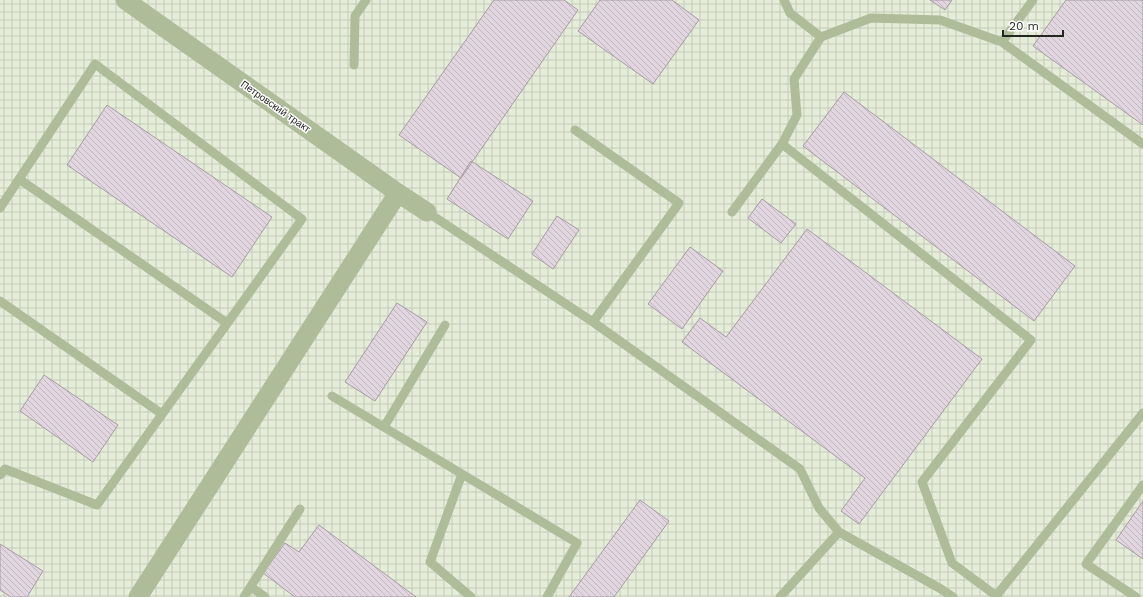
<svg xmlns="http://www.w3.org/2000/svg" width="1143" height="597" viewBox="0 0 1143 597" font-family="'Work Sans',sans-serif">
<defs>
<pattern id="industrial-grid" width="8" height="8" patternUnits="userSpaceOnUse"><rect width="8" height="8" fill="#e5edd9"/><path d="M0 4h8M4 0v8" fill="none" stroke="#c4cbba"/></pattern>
<pattern id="building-back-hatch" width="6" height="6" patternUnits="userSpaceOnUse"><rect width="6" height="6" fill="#e1d6e0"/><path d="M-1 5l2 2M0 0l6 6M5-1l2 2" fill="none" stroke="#c1b8c0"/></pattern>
</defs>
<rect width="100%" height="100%" fill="#f0f5e9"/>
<path fill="url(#industrial-grid)" d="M 0,0 L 1143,0 L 1143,597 L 0,597 Z"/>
<path fill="url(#building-back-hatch)" stroke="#a69ca4" d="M 494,0 L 564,0 L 578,10 L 461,178 L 399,135 Z
M 600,0 L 672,0 L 699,20 L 653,84 L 578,31 Z
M 930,0 L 952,0 L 945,10 Z
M 1066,0 L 1143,0 L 1143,125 L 1033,46 Z
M 844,92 L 1075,266 L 1034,321 L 803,146 Z
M 107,105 L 272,217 L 232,277 L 67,165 Z
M 471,161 L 533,201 L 508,239 L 447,199 Z
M 762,199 L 796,224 L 781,243 L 748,218 Z
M 557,216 L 579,230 L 553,269 L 532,254 Z
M 807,229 L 982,359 L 859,524 L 841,511 L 865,478 L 682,342 L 700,318 L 726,337 Z
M 690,247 L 723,271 L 682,329 L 648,304 Z
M 397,303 L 427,322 L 375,401 L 345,382 Z
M 44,375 L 118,425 L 93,462 L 20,411 Z
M 640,500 L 669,521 L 614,597 L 569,597 Z
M 1143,501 L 1143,559 L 1116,540 Z
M 319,525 L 416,597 L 295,597 L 263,573 L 285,543 L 299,552 Z
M 0,544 L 43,571 L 27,597 L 11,597 L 0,590 Z"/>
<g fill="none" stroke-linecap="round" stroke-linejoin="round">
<path stroke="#afbc9a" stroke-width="9" d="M 784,0 L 790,13 L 821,37
M 1033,0 L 1002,42 L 1143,144
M 354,65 L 355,16 L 366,0
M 575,130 L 679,203 L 593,322
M 19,179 L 227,323
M 0,208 L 95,64 L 302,219 L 97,505 L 5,469 L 0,475
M 427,212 L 593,322 L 800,469 L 819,508 L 839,532 L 941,589 L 953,597
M 732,212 L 782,144
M 0,301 L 162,414
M 332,396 L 462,474 L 430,562 L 471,597
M 384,427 L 445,325
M 462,474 L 577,543 L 547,597
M 251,587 L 265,597
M 996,596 L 1143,413
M 244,597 L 300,509
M 780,597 L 839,532
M 998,597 L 952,563 L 922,482 L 1031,340 L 782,144 L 797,115 L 794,79 L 821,37 L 871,18 L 940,20 L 1002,42
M 1136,597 L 1086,564 L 1143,485"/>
<path stroke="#afbc9a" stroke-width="19" d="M 125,0 L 398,193 L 427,212
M 138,597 L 398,193"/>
</g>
<g text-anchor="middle" stroke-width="3" stroke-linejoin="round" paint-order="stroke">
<g font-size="10" fill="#242622" stroke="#fff">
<text transform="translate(276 106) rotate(35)" y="4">Петровский тракт</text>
</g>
</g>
<path d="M1003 30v6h60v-6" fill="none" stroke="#242622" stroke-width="2"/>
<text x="1009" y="30" font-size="12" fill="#242622" stroke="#ffffff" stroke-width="3" paint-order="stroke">20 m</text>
</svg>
